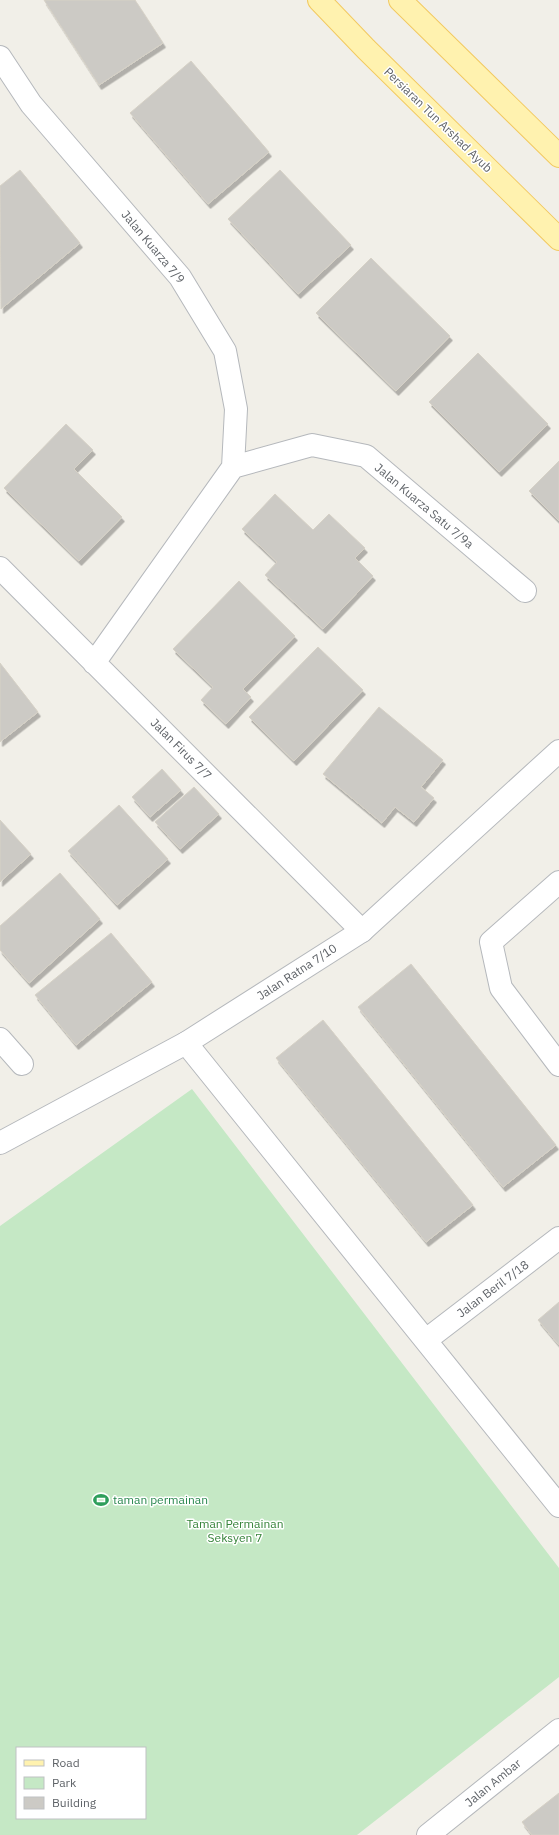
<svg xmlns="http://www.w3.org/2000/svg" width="559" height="1835" viewBox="0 0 559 1835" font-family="'IBM Plex Sans',sans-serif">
<defs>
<filter id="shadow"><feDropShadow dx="2.5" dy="4.5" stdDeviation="0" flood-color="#0004"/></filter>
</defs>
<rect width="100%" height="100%" fill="#f1efe8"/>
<path fill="#c5e8c5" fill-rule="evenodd" d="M 192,1089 L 559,1568 L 559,1677 L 357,1835 L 0,1835 L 0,1226 ZM 17,1748 L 145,1748 L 145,1818 L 17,1818 Z"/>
<path fill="#cccac5" stroke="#d6d1c6" filter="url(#shadow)" d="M 44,0 L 135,0 L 163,43 L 99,85 Z
M 191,61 L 269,152 L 208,204 L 130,113 Z
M 20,170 L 80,243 L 1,309 L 0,186 Z
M 280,170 L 351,245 L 298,294 L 228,219 Z
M 371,258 L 450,336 L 396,391 L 316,313 Z
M 478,353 L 548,424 L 499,472 L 429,402 Z
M 66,424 L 93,450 L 74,469 L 122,517 L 79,561 L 4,488 Z
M 559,461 L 559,521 L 529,491 Z
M 275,494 L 313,530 L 329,514 L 365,548 L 355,558 L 373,576 L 323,629 L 265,575 L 277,562 L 242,529 Z
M 239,581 L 295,636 L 243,689 L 251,697 L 226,724 L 201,700 L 213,687 L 173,649 Z
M 318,647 L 363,690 L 294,761 L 249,717 Z
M 0,663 L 38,712 L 0,742 Z
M 379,707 L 443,760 L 421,787 L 434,798 L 414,822 L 395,807 L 382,823 L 323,774 Z
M 162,769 L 181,790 L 150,817 L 132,797 Z
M 194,787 L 219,814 L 180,849 L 155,822 Z
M 119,805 L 168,859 L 117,905 L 68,851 Z
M 0,820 L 31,854 L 0,882 Z
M 60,873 L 100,919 L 29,983 L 0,950 L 0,926 Z
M 111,933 L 152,982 L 76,1045 L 35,995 Z
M 411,964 L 556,1145 L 503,1187 L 358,1007 Z
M 323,1020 L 473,1205 L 426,1242 L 276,1058 Z
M 559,1302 L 559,1345 L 538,1320 Z
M 559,1793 L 559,1835 L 532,1835 L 522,1822 Z"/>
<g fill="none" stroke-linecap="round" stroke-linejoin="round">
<defs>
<path id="minor" d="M 0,57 L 31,104 L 180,277 L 225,351 L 236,409 L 233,467
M 0,568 L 362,931
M 94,663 L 233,467 L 312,445 L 366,456 L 525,591
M 559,882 L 491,942 L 501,988 L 559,1065
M 0,1039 L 22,1064
M 186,1043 L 559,1506
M 426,1340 L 559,1238
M 428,1835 L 559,1730"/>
<path id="tertiary" d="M 0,1143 L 186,1043 L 362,931 L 559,751"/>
<path id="primary" d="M 319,0 L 366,49 L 559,239
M 400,0 L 559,156"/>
</defs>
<use href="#minor" stroke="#b5b8bc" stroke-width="24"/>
<use href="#tertiary" stroke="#b5b8bc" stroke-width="24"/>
<use href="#primary" stroke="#f2c960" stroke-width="24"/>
<use href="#minor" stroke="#fff" stroke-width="22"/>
<use href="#tertiary" stroke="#fff" stroke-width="22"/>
<use href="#primary" stroke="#fff2af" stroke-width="22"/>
</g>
<defs>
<symbol id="stadium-bare" viewBox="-9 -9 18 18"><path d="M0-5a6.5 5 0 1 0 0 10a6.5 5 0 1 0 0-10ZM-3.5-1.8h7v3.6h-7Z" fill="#2e9e5b" stroke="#fff" stroke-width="2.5" paint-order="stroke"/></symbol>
</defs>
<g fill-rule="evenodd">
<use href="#stadium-bare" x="90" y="1489" width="22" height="22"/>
</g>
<g text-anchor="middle" stroke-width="3" stroke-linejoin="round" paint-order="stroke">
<g font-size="12" fill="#5f6368" stroke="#fff">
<text transform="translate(438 120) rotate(44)" y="4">Persiaran Tun Arshad Ayub</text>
<text transform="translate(153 247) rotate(50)" y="4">Jalan Kuarza 7/9</text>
<text transform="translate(424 506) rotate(40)" y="4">Jalan Kuarza Satu 7/9a</text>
<text transform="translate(181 749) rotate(45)" y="4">Jalan Firus 7/7</text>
<text transform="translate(297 972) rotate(-33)" y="4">Jalan Ratna 7/10</text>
<text transform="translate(493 1289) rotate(-37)" y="4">Jalan Beril 7/18</text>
<text transform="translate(493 1783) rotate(-39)" y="4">Jalan Ambar</text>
</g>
<g font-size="12" fill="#27864d" stroke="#fff" text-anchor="start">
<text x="113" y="1504">taman permainan</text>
</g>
<g font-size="12" fill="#348238" stroke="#fff">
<text x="235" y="1528">Taman Permainan<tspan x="235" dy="14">Seksyen 7</tspan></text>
</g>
</g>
<rect x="16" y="1747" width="130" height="72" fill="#ffffff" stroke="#bfc1c3"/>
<rect x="24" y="1760" width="20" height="6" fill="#fff2af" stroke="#bfc1c3"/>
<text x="52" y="1767" font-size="12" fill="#5f6368">Road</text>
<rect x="24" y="1777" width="20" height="12" fill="#c5e8c5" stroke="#bfc1c3"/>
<text x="52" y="1787" font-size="12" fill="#5f6368">Park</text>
<rect x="24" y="1797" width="20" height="12" fill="#cccac5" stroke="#bfc1c3"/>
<text x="52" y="1807" font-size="12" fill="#5f6368">Building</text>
</svg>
